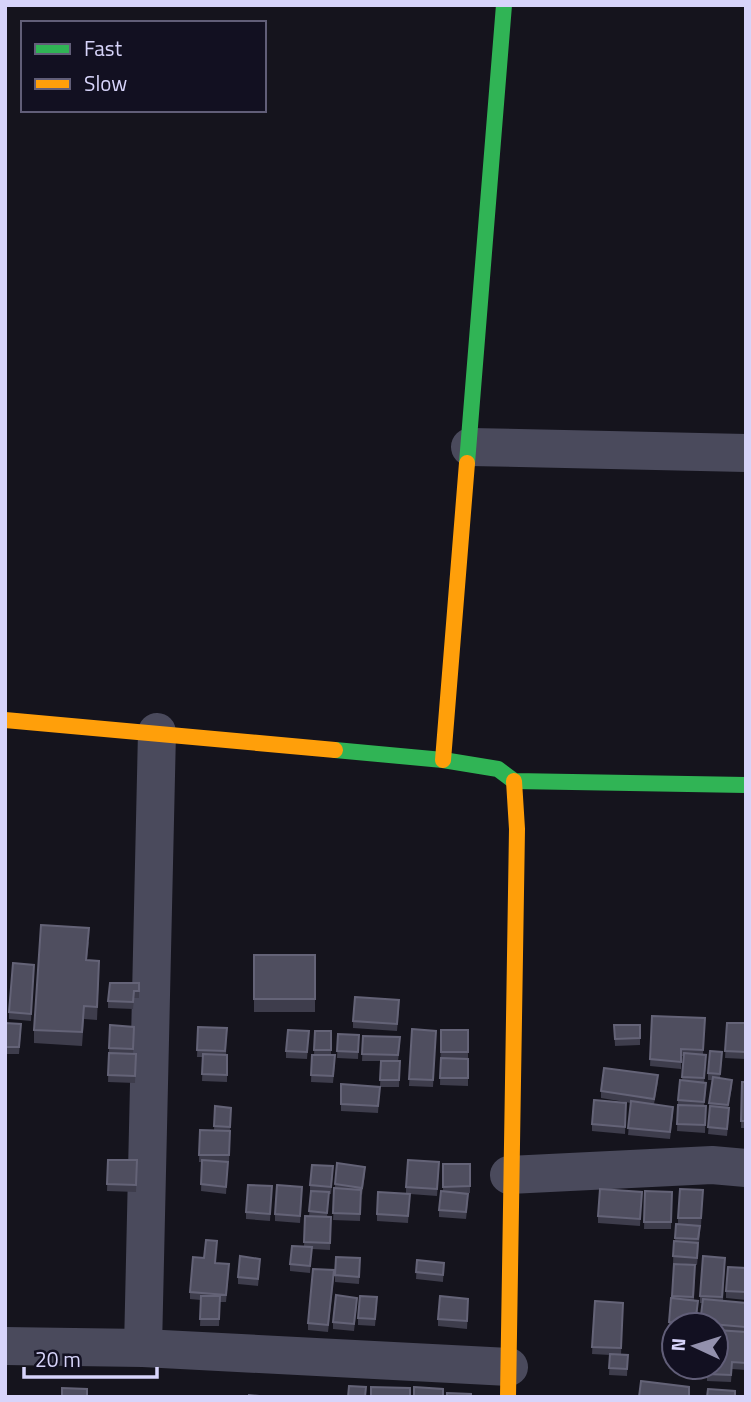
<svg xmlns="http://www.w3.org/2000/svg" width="751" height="1402" viewBox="0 0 751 1402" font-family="'Titillium Web',sans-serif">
<rect width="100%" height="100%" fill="#15141d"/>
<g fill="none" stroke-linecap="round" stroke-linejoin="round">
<path stroke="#4a4a5c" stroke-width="38" d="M 470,447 L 746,453
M 509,1175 L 712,1165 L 746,1168
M 5,1346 L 143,1348 L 509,1367
M 143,1348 L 157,732"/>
<path stroke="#30b455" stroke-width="16" d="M 467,463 L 504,5
M 335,750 L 443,760 L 498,769 L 514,781 L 746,785"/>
<path stroke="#ff9f0a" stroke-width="16" d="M 5,720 L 335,750
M 443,760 L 467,463
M 508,1397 L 517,829 L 514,781"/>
</g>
<path fill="#3e3d4c" d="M 89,941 L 87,960 L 99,974 L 97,1020 L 84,1019 L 82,1046 L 34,1043 L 34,1030 Z
M 254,955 L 315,955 L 315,1012 L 254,1012 Z
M 34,965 L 31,1021 L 9,1019 L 9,1012 Z
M 139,983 L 139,998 L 134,998 L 133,1009 L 108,1008 L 108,1001 Z
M 399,1007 L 397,1031 L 353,1028 L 353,1021 Z
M 652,1016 L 705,1018 L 703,1054 L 706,1062 L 704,1083 L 706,1090 L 704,1106 L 706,1106 L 705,1133 L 677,1131 L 678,1100 L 682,1081 L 684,1056 L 681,1056 L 681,1069 L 650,1066 Z
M 5,1023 L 21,1031 L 19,1054 L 5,1054 Z
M 727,1023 L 746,1023 L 746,1059 L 725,1058 Z
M 614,1025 L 640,1025 L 640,1045 L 615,1046 Z
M 134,1027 L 133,1054 L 136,1054 L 135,1083 L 108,1082 L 109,1048 Z
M 198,1027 L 227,1028 L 226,1055 L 227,1055 L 227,1082 L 202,1081 L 203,1057 L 197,1057 Z
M 412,1029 L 436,1031 L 433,1087 L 409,1086 Z
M 441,1030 L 468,1030 L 468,1086 L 440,1085 Z
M 309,1031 L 307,1059 L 286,1058 L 286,1051 Z
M 315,1031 L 331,1031 L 331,1055 L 335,1062 L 333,1083 L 311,1082 L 312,1055 L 314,1055 Z
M 338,1034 L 359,1035 L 358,1059 L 337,1058 Z
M 363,1036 L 400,1044 L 398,1061 L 400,1061 L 399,1087 L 380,1087 L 381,1061 L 362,1061 Z
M 722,1059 L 720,1078 L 732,1087 L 728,1108 L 729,1115 L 727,1136 L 708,1134 L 710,1110 L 709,1103 L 712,1080 L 708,1080 L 708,1073 Z
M 658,1082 L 654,1104 L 673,1114 L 670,1139 L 628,1135 L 631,1103 L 601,1098 L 601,1091 Z
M 742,1082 L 746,1082 L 746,1128 L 741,1128 Z
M 341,1084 L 380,1087 L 378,1113 L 341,1111 Z
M 215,1106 L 231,1108 L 229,1162 L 228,1162 L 226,1194 L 201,1191 L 202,1162 L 199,1162 L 200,1130 L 214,1130 Z
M 626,1110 L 625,1134 L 592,1131 L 592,1124 Z
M 108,1160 L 137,1160 L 136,1192 L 107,1191 Z
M 443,1164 L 470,1164 L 470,1193 L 468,1193 L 468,1201 L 466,1219 L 439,1217 L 439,1210 L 443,1191 Z
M 439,1169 L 437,1196 L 410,1194 L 408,1223 L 377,1221 L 377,1214 L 406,1194 L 406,1187 Z
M 333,1173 L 331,1194 L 329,1194 L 327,1217 L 331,1217 L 330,1250 L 312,1249 L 310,1273 L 290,1271 L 290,1264 L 304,1246 L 305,1216 L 309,1216 L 311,1192 L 310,1192 L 310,1185 Z
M 365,1174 L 362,1195 L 361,1194 L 360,1221 L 333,1220 L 335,1184 Z
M 272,1186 L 270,1221 L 246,1219 L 246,1212 Z
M 703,1190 L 701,1226 L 686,1225 L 700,1233 L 697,1265 L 673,1263 L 674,1241 L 675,1241 L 676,1224 L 678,1224 L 678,1218 Z
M 645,1191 L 672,1192 L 671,1229 L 644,1229 Z
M 642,1192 L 640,1226 L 598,1223 L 598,1216 Z
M 302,1194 L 300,1223 L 275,1221 L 275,1214 Z
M 725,1258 L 723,1301 L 746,1303 L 746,1370 L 732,1369 L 731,1382 L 707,1381 L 707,1367 L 716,1367 L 716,1325 L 700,1325 L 702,1303 L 700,1303 L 700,1296 Z
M 417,1260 L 444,1263 L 443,1282 L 416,1279 Z
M 216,1263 L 229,1271 L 226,1302 L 220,1302 L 219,1326 L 200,1326 L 201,1300 L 190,1299 L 190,1292 Z
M 674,1264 L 695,1265 L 694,1300 L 698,1308 L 696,1325 L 674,1325 L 674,1355 L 668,1354 L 670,1329 L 669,1329 L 669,1322 L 672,1298 Z
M 360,1265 L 359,1284 L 335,1282 L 335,1275 Z
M 260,1266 L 258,1286 L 238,1284 L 238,1277 Z
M 746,1268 L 746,1300 L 726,1298 L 726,1291 Z
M 334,1277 L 328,1332 L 308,1330 L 308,1323 Z
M 595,1301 L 623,1303 L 621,1355 L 628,1355 L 627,1376 L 609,1375 L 610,1355 L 592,1354 Z
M 377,1304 L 375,1326 L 358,1325 L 358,1318 Z
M 357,1305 L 354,1331 L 333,1329 L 333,1322 Z
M 468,1306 L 467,1329 L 438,1326 L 438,1319 Z"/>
<path fill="#4f4e5f" stroke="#646377" stroke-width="2" d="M 41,925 L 89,928 L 86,960 L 99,961 L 97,1007 L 84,1006 L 82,1032 L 34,1030 Z
M 254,955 L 315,955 L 315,999 L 254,999 Z
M 13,963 L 34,965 L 31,1014 L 9,1012 Z
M 110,983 L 139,983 L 139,991 L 134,991 L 133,1002 L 108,1001 Z
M 355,997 L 399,1000 L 397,1024 L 353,1021 Z
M 652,1016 L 705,1018 L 703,1050 L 681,1049 L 681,1062 L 650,1059 Z
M 5,1023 L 21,1024 L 19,1047 L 5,1047 Z
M 727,1023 L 746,1023 L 746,1052 L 725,1051 Z
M 110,1025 L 134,1027 L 133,1049 L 109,1048 Z
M 614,1025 L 640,1025 L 640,1038 L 615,1039 Z
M 198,1027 L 227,1028 L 225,1051 L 197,1050 Z
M 412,1029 L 436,1031 L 433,1080 L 409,1079 Z
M 288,1030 L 309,1031 L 307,1052 L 286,1051 Z
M 441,1030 L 468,1030 L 468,1052 L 441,1052 Z
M 315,1031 L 331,1031 L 331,1050 L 314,1050 Z
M 338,1034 L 359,1035 L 358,1052 L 337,1051 Z
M 363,1036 L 400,1037 L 398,1055 L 362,1054 Z
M 710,1051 L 722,1052 L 720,1074 L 708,1073 Z
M 109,1053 L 136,1054 L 135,1076 L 108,1075 Z
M 684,1053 L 706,1055 L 704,1078 L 682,1077 Z
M 203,1054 L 227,1055 L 227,1075 L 202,1074 Z
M 312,1055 L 335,1055 L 333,1076 L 311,1075 Z
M 441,1058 L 468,1059 L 468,1078 L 440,1078 Z
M 381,1061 L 400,1061 L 399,1080 L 380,1080 Z
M 604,1068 L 658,1075 L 654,1099 L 601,1091 Z
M 713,1077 L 732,1080 L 728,1105 L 709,1103 Z
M 680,1080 L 706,1083 L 704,1102 L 678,1100 Z
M 742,1082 L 746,1082 L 746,1121 L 741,1121 Z
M 341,1084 L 380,1087 L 378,1106 L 341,1104 Z
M 594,1100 L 626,1103 L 625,1127 L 592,1124 Z
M 631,1101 L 673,1107 L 670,1132 L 628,1128 Z
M 678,1105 L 706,1106 L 705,1125 L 677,1124 Z
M 215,1106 L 231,1108 L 230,1127 L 214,1126 Z
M 710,1106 L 729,1108 L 727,1129 L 708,1127 Z
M 200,1130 L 230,1131 L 229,1155 L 199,1155 Z
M 108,1160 L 137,1160 L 136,1185 L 107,1184 Z
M 202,1160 L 228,1162 L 226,1187 L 201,1184 Z
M 408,1160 L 439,1162 L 437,1189 L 406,1187 Z
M 337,1163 L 365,1167 L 362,1188 L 335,1184 Z
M 443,1164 L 470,1164 L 470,1186 L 443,1187 Z
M 312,1165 L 333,1166 L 331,1187 L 310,1185 Z
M 248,1185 L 272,1186 L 270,1214 L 246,1212 Z
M 277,1185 L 302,1187 L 300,1216 L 275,1214 Z
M 334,1188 L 361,1190 L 360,1214 L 333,1213 Z
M 600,1189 L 642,1192 L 640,1219 L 598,1216 Z
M 680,1189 L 703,1190 L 701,1218 L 678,1218 Z
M 311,1191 L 329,1192 L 327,1213 L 309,1211 Z
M 441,1191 L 468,1194 L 466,1212 L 439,1210 Z
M 645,1191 L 672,1192 L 671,1222 L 644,1222 Z
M 378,1192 L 410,1194 L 408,1216 L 377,1214 Z
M 305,1216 L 331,1217 L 330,1243 L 304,1242 Z
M 676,1224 L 700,1226 L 698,1239 L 675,1238 Z
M 206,1240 L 217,1241 L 215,1263 L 229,1264 L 226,1295 L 190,1292 L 193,1257 L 204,1258 Z
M 674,1241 L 698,1243 L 697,1258 L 673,1256 Z
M 292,1246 L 312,1247 L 310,1266 L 290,1264 Z
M 240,1256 L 260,1259 L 258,1279 L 238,1277 Z
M 703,1256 L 725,1258 L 722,1297 L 700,1296 Z
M 336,1257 L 360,1258 L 359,1277 L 335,1275 Z
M 417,1260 L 444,1263 L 443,1275 L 416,1272 Z
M 674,1264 L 695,1265 L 693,1297 L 672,1296 Z
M 728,1267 L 746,1268 L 746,1292 L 726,1291 Z
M 313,1269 L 334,1270 L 328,1325 L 308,1323 Z
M 336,1295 L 357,1298 L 354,1324 L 333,1322 Z
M 201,1296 L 220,1296 L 219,1319 L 200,1319 Z
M 360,1296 L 377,1297 L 375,1319 L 358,1318 Z
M 440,1296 L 468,1299 L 467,1321 L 438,1319 Z
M 671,1298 L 698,1301 L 695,1324 L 669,1322 Z
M 703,1299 L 746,1303 L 745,1327 L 700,1323 Z
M 595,1301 L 623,1303 L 621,1348 L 592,1347 Z
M 670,1327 L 674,1327 L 674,1348 L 668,1347 Z
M 716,1330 L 746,1332 L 746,1363 L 732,1362 L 731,1375 L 707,1374 L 707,1367 L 716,1367 Z
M 610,1354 L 628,1355 L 627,1369 L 609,1368 Z
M 641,1381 L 689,1387 L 689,1397 L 639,1397 Z
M 349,1386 L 366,1387 L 365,1397 L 348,1397 Z
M 371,1387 L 410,1388 L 410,1397 L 371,1397 Z
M 414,1387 L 443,1389 L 443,1397 L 414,1397 Z
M 62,1388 L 87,1389 L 87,1397 L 62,1397 Z
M 708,1389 L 735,1391 L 735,1397 L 707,1397 Z
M 447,1393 L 471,1394 L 471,1397 L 447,1397 Z
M 249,1395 L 271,1397 L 249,1397 Z"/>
<rect width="751" height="1402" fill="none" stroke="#d7d4fa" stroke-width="14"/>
<rect x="21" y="21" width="245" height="91" fill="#121021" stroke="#615e78" stroke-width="2"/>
<rect x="35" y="44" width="35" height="10" fill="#30b455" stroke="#615e78" stroke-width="2"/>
<text x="84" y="56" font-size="21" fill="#d7d4fa">Fast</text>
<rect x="35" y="79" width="35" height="10" fill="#ff9f0a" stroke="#615e78" stroke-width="2"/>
<text x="84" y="91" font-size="21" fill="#d7d4fa">Slow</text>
<g transform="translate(695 1346) rotate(274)"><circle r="33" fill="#121021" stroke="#615e78" stroke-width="2"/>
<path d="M0-5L12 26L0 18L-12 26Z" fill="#9391ad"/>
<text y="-10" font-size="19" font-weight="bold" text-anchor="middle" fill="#d7d4fa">N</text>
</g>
<path d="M24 1367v10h133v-10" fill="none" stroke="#d7d4fa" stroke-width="3.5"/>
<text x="35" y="1367" font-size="21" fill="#d7d4fa" stroke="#121021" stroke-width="5" paint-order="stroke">20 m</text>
</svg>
